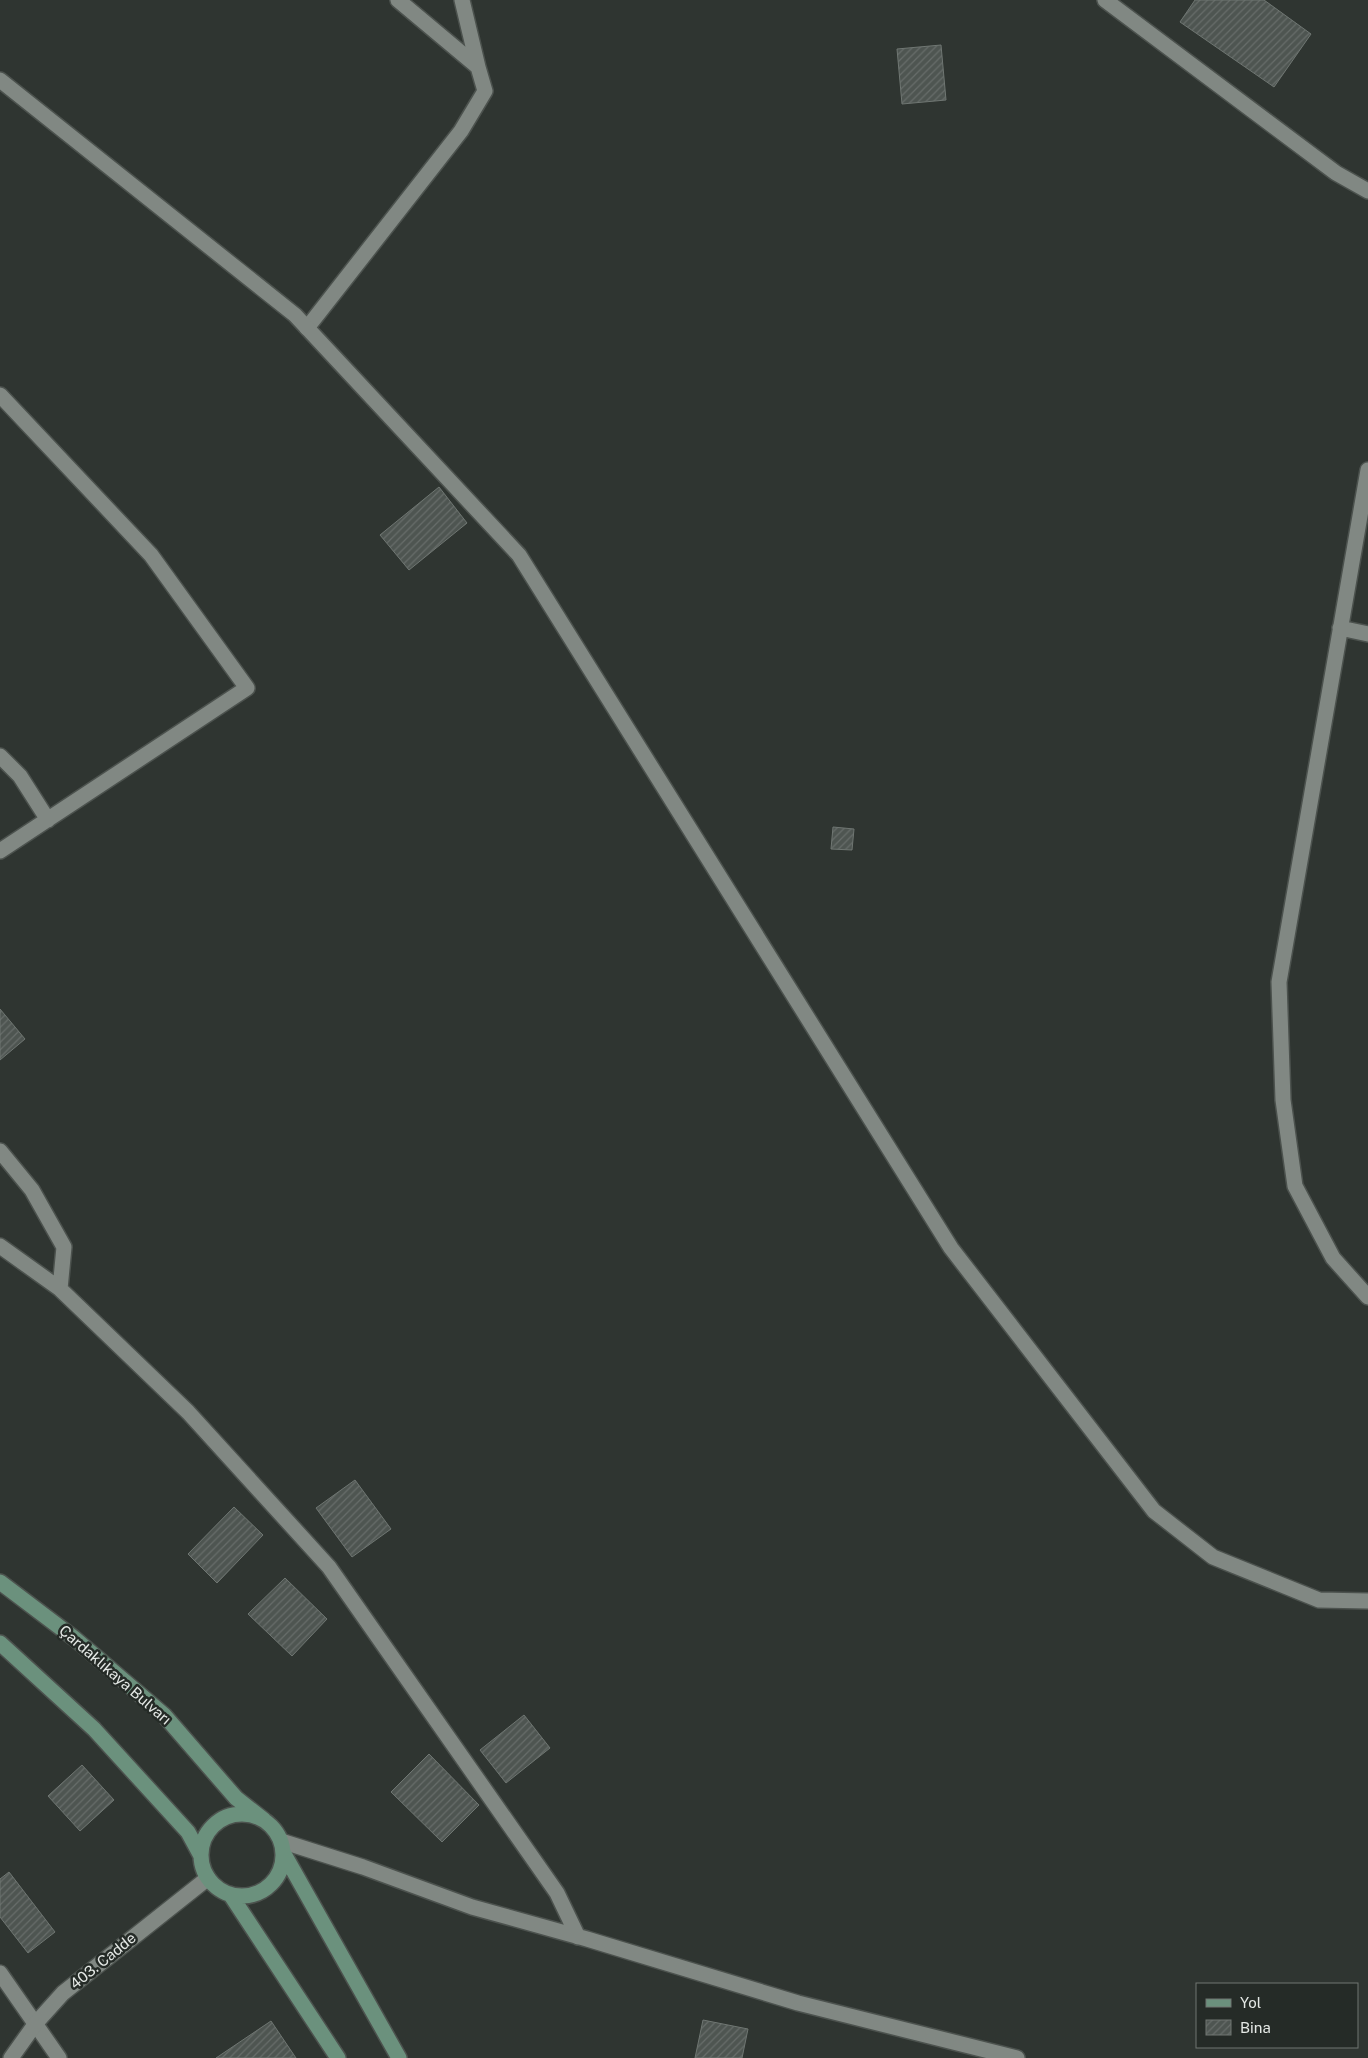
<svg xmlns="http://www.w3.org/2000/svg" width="1368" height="2058" viewBox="0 0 1368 2058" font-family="'Public Sans',sans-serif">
<defs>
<pattern id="building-hatch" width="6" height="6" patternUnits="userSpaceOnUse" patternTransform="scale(1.25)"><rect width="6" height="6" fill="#4e5551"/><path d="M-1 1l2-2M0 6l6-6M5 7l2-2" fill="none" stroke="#676d6a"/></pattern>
</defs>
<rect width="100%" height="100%" fill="#2f3531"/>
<path fill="url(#building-hatch)" stroke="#6f7672" d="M 1195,0 L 1264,0 L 1311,34 L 1274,87 L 1180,22 Z
M 941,45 L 946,100 L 902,104 L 897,49 Z
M 439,487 L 467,523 L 409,570 L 380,535 Z
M 833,827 L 854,829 L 852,850 L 831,849 Z
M 0,1009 L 25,1039 L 0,1060 Z
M 355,1480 L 391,1529 L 352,1557 L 316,1508 Z
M 234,1507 L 263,1535 L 217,1583 L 188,1554 Z
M 285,1578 L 327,1619 L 292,1656 L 248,1614 Z
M 524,1715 L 550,1748 L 506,1783 L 480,1750 Z
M 429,1754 L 479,1805 L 442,1842 L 391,1792 Z
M 82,1765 L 114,1800 L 80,1831 L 48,1796 Z
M 9,1872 L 55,1932 L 28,1953 L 0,1917 L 0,1879 Z
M 703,2020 L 748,2029 L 742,2058 L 695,2058 Z
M 271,2021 L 296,2058 L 216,2058 Z"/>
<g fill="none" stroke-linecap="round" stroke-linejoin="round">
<defs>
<path id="minor" d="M 462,0 L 478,67
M 1105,0 L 1336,173 L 1368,191
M 307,328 L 461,131 L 485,91 L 478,67 L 398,0
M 0,395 L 151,555 L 247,688 L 0,851
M 1368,470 L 1279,982 L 1283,1100 L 1295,1186 L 1333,1258 L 1368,1297
M 1340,628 L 1368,634
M 0,756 L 20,776 L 48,820
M 0,1151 L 32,1190 L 64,1247 L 60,1289
M 0,1246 L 60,1289 L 188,1412 L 329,1567 L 557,1893 L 578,1937
M 281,1841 L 363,1867 L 472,1907 L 587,1939 L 798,2003 L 1017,2058
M 0,1973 L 59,2058"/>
<path id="tertiary" d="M 0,80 L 295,315 L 519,555 L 951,1248 L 1154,1511 L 1213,1557 L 1319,1600 L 1368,1601
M 11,2058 L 36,2023 L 63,1993 L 208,1878"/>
<path id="secondary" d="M 0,1582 L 74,1638 L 164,1715 L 236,1798 L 264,1820
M 0,1643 L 94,1729 L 188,1832 L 201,1856
M201 1855a41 41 0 1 1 82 0a41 41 0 1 1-82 0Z
M 284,1854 L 399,2058
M 230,1894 L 338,2058"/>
</defs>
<use href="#minor" stroke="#4c524e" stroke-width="18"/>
<use href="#tertiary" stroke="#4c524e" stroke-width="18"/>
<use href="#secondary" stroke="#4c524e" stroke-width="18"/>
<use href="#minor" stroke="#818883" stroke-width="15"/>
<use href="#tertiary" stroke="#818883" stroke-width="15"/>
<use href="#secondary" stroke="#6b917d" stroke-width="15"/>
</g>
<g text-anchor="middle" stroke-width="5" stroke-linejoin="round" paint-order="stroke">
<g font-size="15" fill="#e4e8e5" stroke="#252b27">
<text transform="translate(115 1675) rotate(41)" y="5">Çardaklıkaya Bulvarı</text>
<text transform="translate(103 1961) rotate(-39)" y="5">403. Cadde</text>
</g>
</g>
<rect x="1196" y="1983" width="162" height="65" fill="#252b27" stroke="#717773"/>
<rect x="1206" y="1999" width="25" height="8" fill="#6b917d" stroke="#717773"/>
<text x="1240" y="2008" font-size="15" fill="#e4e8e5">Yol</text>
<rect x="1206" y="2020" width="25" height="15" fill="url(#building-hatch)" stroke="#717773"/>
<text x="1240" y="2033" font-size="15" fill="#e4e8e5">Bina</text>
</svg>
